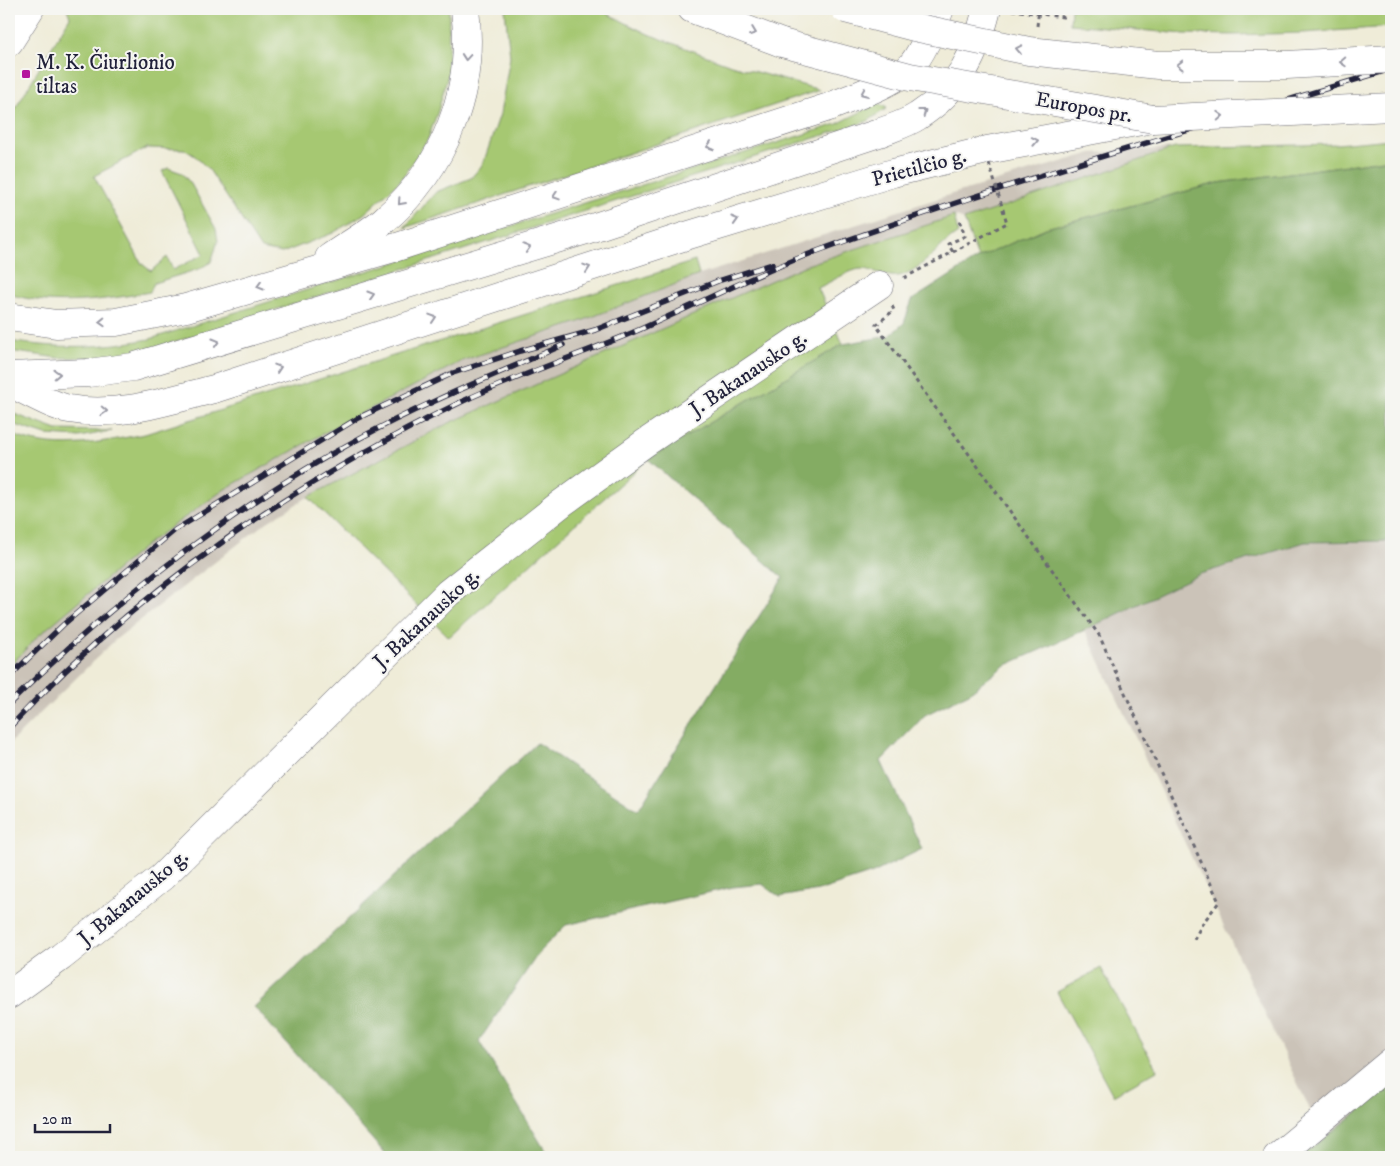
<svg xmlns="http://www.w3.org/2000/svg" width="1400" height="1166" viewBox="0 0 1400 1166" font-family="'IM FELL DW Pica',serif">
<rect width="100%" height="100%" fill="#f6f6f2"/>
<filter id="ink" filterUnits="userSpaceOnUse"><feTurbulence type="fractalNoise" baseFrequency=".02" numOctaves="2"/><feDisplacementMap in="SourceGraphic" scale="10" xChannelSelector="R" yChannelSelector="G"/><feConvolveMatrix kernelMatrix="1 2 1 2 8 2 1 2 1" color-interpolation-filters="sRGB"/></filter>
<filter id="wash" filterUnits="userSpaceOnUse"><feTurbulence type="fractalNoise" baseFrequency=".0096" numOctaves="4" result="noise"/><feDisplacementMap in="SourceGraphic" scale="20" xChannelSelector="R" yChannelSelector="G"/><feGaussianBlur stdDeviation="1.12" result="paint"/><feColorMatrix in="noise" values="0 0 0 0 0 0 0 0 0 0 0 0 0 0 0 0 0 1.4 0 .05"/><feComposite in="paint" operator="in"/></filter>
<g filter="url(#wash)">
<rect width="100%" height="100%" fill="#efecd8"/>
<path fill="#cbc3b8" d="M 1175,148 L 964,220 L 954,216 L 447,424 L 308,497 L 264,524 L 115,640 L 9,744 L 9,667 L 38,636 L 151,541 L 225,489 L 333,428 L 464,360 L 579,322 L 699,275 L 952,194 L 1092,153 Z
M 1391,541 L 1391,1086 L 1328,1136 L 1312,1114 L 1085,630 L 1200,574 L 1305,542 Z"/>
<path fill="#a6c872" stroke="#647556" d="M 67,9 L 449,9 L 448,75 L 438,111 L 428,139 L 400,181 L 364,214 L 333,233 L 282,253 L 261,249 L 210,171 L 195,156 L 184,149 L 147,148 L 94,176 L 142,264 L 151,271 L 167,257 L 173,270 L 204,254 L 162,171 L 168,168 L 182,173 L 191,184 L 216,229 L 218,241 L 211,262 L 199,269 L 154,283 L 150,292 C 105,300 54,308 9,294 L 9,119 L 70,17 Z
M 505,9 L 598,9 L 648,34 L 731,65 L 820,90 L 404,228 L 436,192 L 471,178 L 483,164 L 500,114 L 510,57 Z
M 1071,9 L 1391,9 L 1391,27 L 1303,33 L 1235,35 L 1184,34 L 1070,24 Z
M 878,103 L 887,108 L 868,121 L 127,357 L 58,358 L 9,351 L 9,341 C 59,349 100,348 150,339 L 837,124 Z
M 1391,139 L 1391,159 L 1218,183 L 1046,228 L 978,258 L 964,220 L 1175,148 L 1337,144 Z
M 954,216 L 958,233 C 938,246 926,266 903,275 C 888,280 875,269 861,269 C 851,269 827,284 818,288 L 843,344 L 648,459 L 449,637 L 308,497 L 447,424 L 804,266 Z
M 695,261 L 699,275 L 579,322 L 464,360 L 333,428 L 225,489 L 151,541 L 38,636 L 9,667 L 9,433 C 53,454 99,442 145,434 Z
M 9,412 L 57,430 L 112,431 L 79,437 L 46,435 L 9,423 Z
M 1101,968 L 1157,1070 L 1113,1095 L 1057,992 Z"/>
<path fill="#84ac64" stroke="#536750" d="M 1391,159 L 1391,541 L 1305,542 L 1200,574 L 1085,630 L 1004,666 L 969,693 L 925,715 L 881,761 L 922,849 L 873,873 L 824,889 L 780,897 L 762,884 L 733,887 L 566,925 L 540,951 L 479,1041 L 549,1157 L 388,1157 L 254,1007 L 537,743 L 638,810 L 783,578 L 648,459 L 843,344 L 889,336 L 904,323 L 912,300 L 978,258 L 1046,228 L 1218,183 Z
M 1391,1086 L 1391,1157 L 1300,1157 Z"/>
</g>
<g filter="url(#ink)">
<g fill="none" stroke-linecap="round" stroke-linejoin="round">
<defs>
<path id="minor" d="M 9,995 L 61,957 L 162,877 L 448,593 L 562,503 L 645,443 L 879,285
M 1277,1157 L 1391,1062"/>
<path id="major" d="M 692,9 L 782,43
M 9,42 L 30,9
M 329,258 C 346,246 366,235 383,221 C 446,167 475,90 465,9
M 9,317 L 56,324 L 116,322 L 186,308 L 397,247 L 829,107 C 855,96 884,87 907,70 C 920,59 934,25 940,9
M 9,376 L 88,373 L 133,367 L 586,230 L 879,133 C 891,128 906,124 918,116 C 959,90 976,54 987,9
M 9,383 C 26,390 51,406 69,409 C 118,418 166,401 214,389 L 689,235 L 893,173 L 987,150 L 1152,119"/>
</defs>
<use href="#minor" stroke="#6a6972" stroke-width="29"/>
<use href="#major" stroke="#6a6972" stroke-width="29"/>
<path stroke="#6a6972" stroke-width="3" stroke-dasharray="4 4" stroke-linecap="butt" d="M 1012,10 L 1063,17 L 1063,9
M 1037,26 L 1039,9
M 953,252 L 1007,223
M 904,278 L 953,252 L 948,244 L 965,236 L 959,220
M 892,306 L 894,310 L 876,325 L 1099,635 L 1219,902 L 1202,924 L 1193,942"/>
<use href="#minor" stroke="#fff" stroke-width="28"/>
<use href="#major" stroke="#fff" stroke-width="28"/>
<defs>
<path id="rail" d="M 9,677 L 64,624 L 175,530 L 358,418 L 453,373 L 520,351 L 595,330 L 718,281 L 772,264
M 9,704 C 114,601 231,508 360,438 C 426,402 495,375 563,345
M 9,728 C 136,591 294,483 461,402 C 518,375 577,356 634,332 C 696,305 757,273 820,250 C 1008,182 1200,127 1391,69"/>
</defs>
<use href="#rail" stroke="#22223b" stroke-width="5.5"/>
<use href="#rail" stroke="#f6f6f2" stroke-width="4" stroke-dasharray="11" stroke-linecap="butt"/>
<defs>
<path id="major-bridge" d="M 845,9 L 914,27 L 1029,51 L 1158,65 L 1287,65 L 1391,59
M 782,43 L 910,77 L 1153,119 L 1391,107"/>
</defs>
<use href="#major-bridge" stroke="#6a6972" stroke-width="29" stroke-linecap="butt"/>
<path stroke="#6a6972" stroke-width="3" stroke-dasharray="4 4" stroke-linecap="butt" d="M 989,163 L 1007,223"/>
<use href="#major-bridge" stroke="#fff" stroke-width="28"/>
</g>
<defs><path id="oneway-chevron" d="M-2-3.5L2.5 0L-2 3.5" fill="none" stroke-width="1.6" stroke-linecap="round" stroke-linejoin="round" transform="scale(1.25)"/></defs>
<g stroke="#9c9ca7">
<use href="#oneway-chevron" transform="translate(753 32) rotate(21)"/>
<use href="#oneway-chevron" transform="translate(1019 49) rotate(-169)"/>
<use href="#oneway-chevron" transform="translate(466 57) rotate(95)"/>
<use href="#oneway-chevron" transform="translate(1343 62) rotate(177)"/>
<use href="#oneway-chevron" transform="translate(1180 65) rotate(-180)"/>
<use href="#oneway-chevron" transform="translate(864 93) rotate(157)"/>
<use href="#oneway-chevron" transform="translate(923 112) rotate(-37)"/>
<use href="#oneway-chevron" transform="translate(1220 116) rotate(-3)"/>
<use href="#oneway-chevron" transform="translate(1035 141) rotate(-11)"/>
<use href="#oneway-chevron" transform="translate(710 146) rotate(162)"/>
<use href="#oneway-chevron" transform="translate(556 196) rotate(162)"/>
<use href="#oneway-chevron" transform="translate(401 202) rotate(132)"/>
<use href="#oneway-chevron" transform="translate(735 220) rotate(-17)"/>
<use href="#oneway-chevron" transform="translate(527 248) rotate(-17)"/>
<use href="#oneway-chevron" transform="translate(587 268) rotate(-18)"/>
<use href="#oneway-chevron" transform="translate(260 286) rotate(164)"/>
<use href="#oneway-chevron" transform="translate(371 295) rotate(-17)"/>
<use href="#oneway-chevron" transform="translate(433 318) rotate(-18)"/>
<use href="#oneway-chevron" transform="translate(102 322) rotate(178)"/>
<use href="#oneway-chevron" transform="translate(216 342) rotate(-17)"/>
<use href="#oneway-chevron" transform="translate(278 368) rotate(-18)"/>
<use href="#oneway-chevron" transform="translate(57 374) rotate(-2)"/>
<use href="#oneway-chevron" transform="translate(104 411) rotate(2)"/>
</g>
</g>
<rect fill="#b5179e" stroke="#f6f6f2" stroke-width="2" x="21" y="69" width="10" height="10" rx="2.5"/>
<g text-anchor="middle" stroke-width="4" stroke-linejoin="round" paint-order="stroke">
<g font-size="21" fill="#22223b" stroke="#f6f6f2" text-anchor="start">
<text x="36" y="69">M. K. Čiurlionio<tspan x="36" dy="24">tiltas</tspan></text>
</g>
<g font-size="21" fill="#22223b" stroke="#f6f6f2">
<text transform="translate(1084 107) rotate(10)" y="7">Europos pr.</text>
<text transform="translate(919 167) rotate(-15)" y="7">Prietilčio g.</text>
<text transform="translate(748 373) rotate(-34)" y="7">J. Bakanausko g.</text>
<text transform="translate(426 618) rotate(-43)" y="7">J. Bakanausko g.</text>
<text transform="translate(133 897) rotate(-40)" y="7">J. Bakanausko g.</text>
</g>
</g>
<rect width="1400" height="1166" fill="none" stroke="#f6f6f2" stroke-width="30"/>
<path d="M35 1124v8h75v-8" fill="none" stroke="#22223b" stroke-width="2.5"/>
<text x="42" y="1124" font-size="15" fill="#22223b" stroke="#f6f6f2" stroke-width="4" paint-order="stroke">20 m</text>
</svg>
